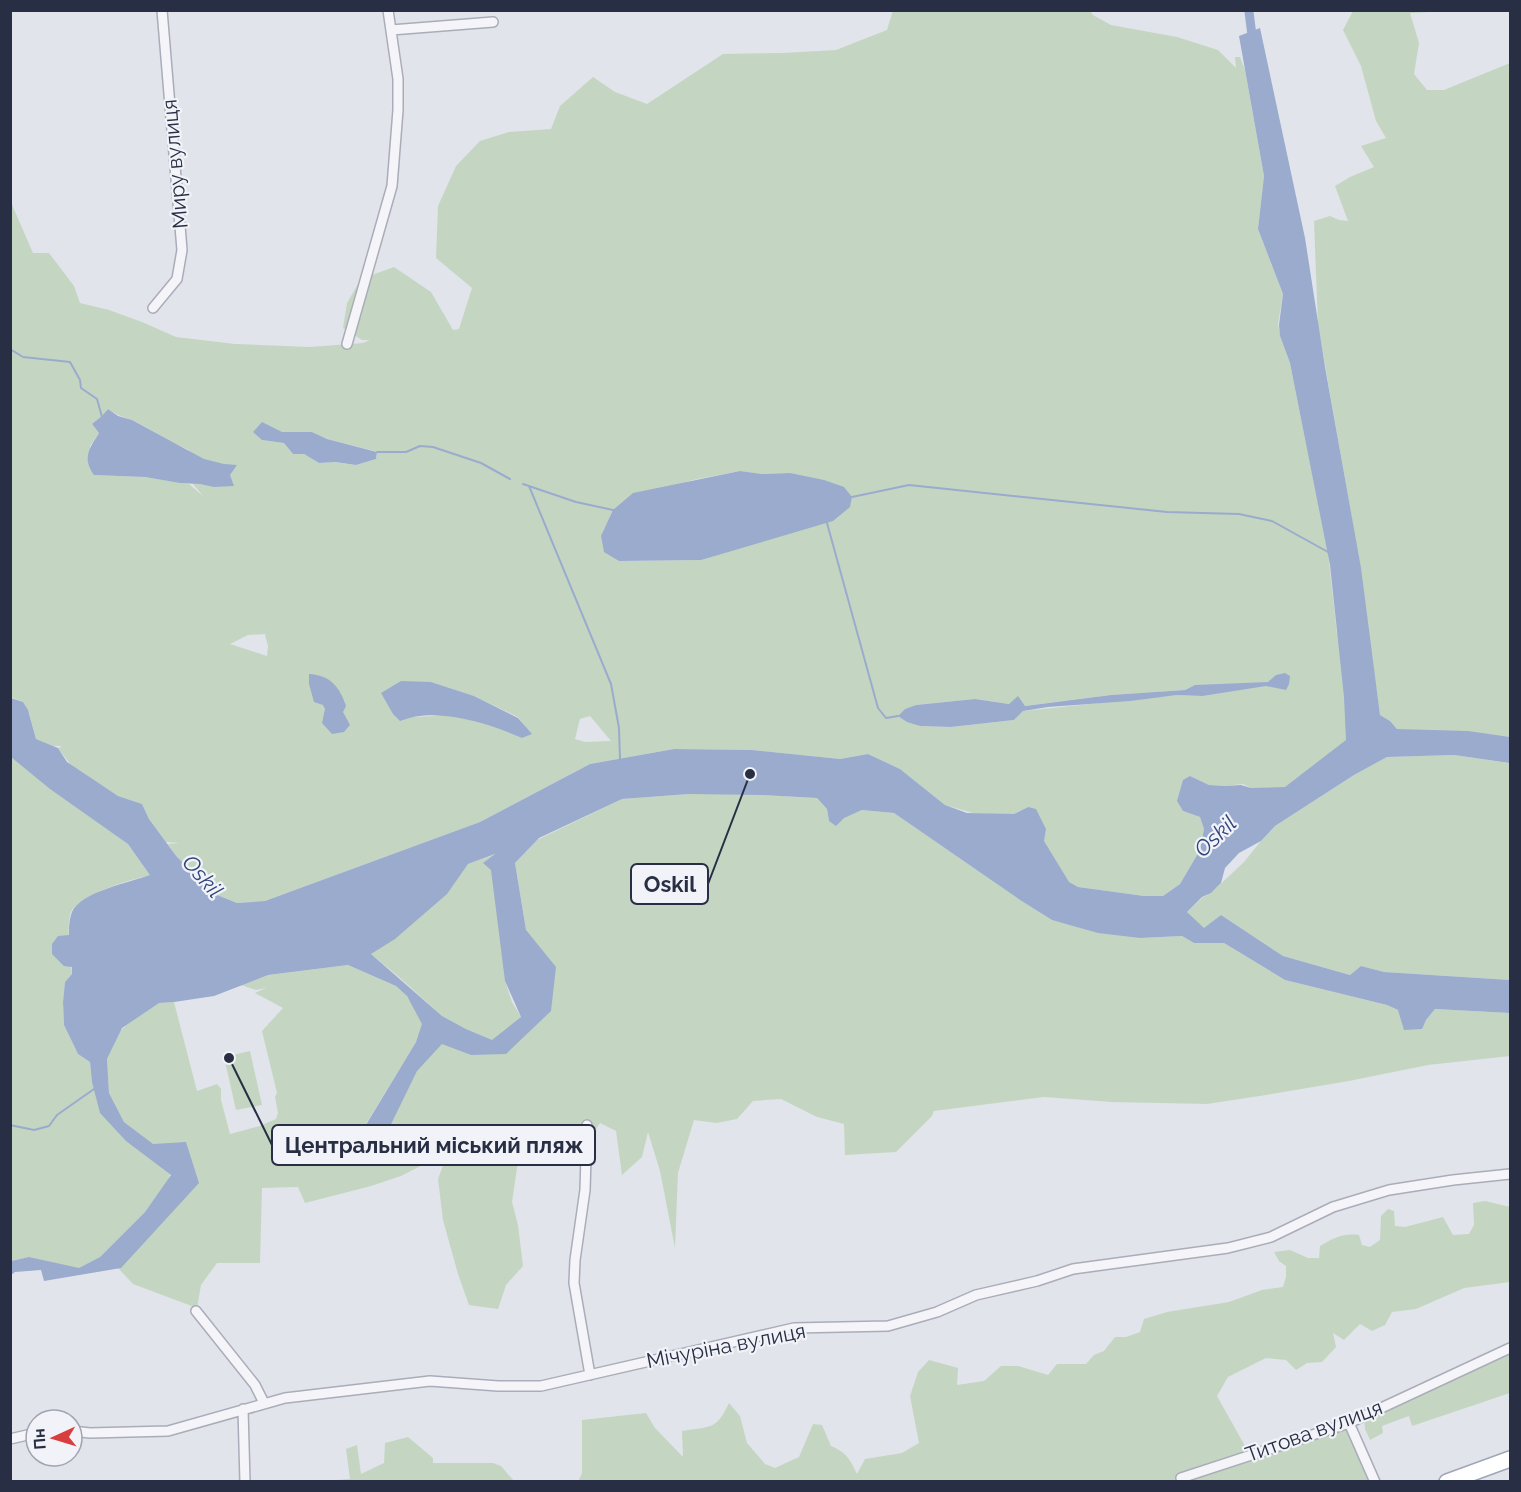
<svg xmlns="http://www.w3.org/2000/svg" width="1521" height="1492" viewBox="0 0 1521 1492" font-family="Raleway,sans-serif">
<rect width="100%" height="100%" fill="#e1e4eb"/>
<path fill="#c4d6c2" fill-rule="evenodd" d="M 893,10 L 1090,11 L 1093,15 L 1111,25 L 1177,37 L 1218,50 L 1236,68 L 1235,57 L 1240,57 L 1245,70 L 1264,176 L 1258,229 L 1283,294 L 1278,324 L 1281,339 L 1290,363 L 1328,552 L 1337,634 L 1344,633 L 1349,740 L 1284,789 L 1251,788 L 1243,784 L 1224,786 L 1209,785 L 1190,776 L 1183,811 L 1200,817 L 1204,829 L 1200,850 L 1180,884 L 1163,896 L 1144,896 L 1078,887 L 1045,870 L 1028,807 L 1014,814 L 991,814 L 973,813 L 945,805 L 900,769 L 868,754 L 840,759 L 752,750 L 674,749 L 590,764 L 480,822 L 265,901 L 237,903 L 207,891 L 197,876 L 177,857 L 168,844 L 179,843 L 166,842 L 149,819 L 142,804 L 118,796 L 81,773 L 70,764 L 58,748 L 62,746 L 53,746 L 36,739 L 29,713 L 23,702 L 11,697 L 10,200 L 33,253 L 49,253 L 74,286 L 80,303 L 109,310 L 142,322 L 176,337 L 235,344 L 310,347 L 363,343 L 370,340 L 362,340 L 343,328 L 347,303 L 361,279 L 394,267 L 431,292 L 453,330 L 459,329 L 472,288 L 436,258 L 438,206 L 456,166 L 480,141 L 509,132 L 551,129 L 560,106 L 593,77 L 615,92 L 647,104 L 723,54 L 783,53 L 836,50 L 887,30 ZM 108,409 C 119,417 123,416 134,421 C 152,430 169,441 189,450 L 188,482 L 193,484 L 203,496 L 189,484 L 145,477 L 94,475 L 90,446 L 99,433 L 92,424 L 102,417 ZM 282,432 L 312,432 L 327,439 L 375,451 L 405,452 L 406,453 L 377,453 L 376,459 L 356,465 L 333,462 L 319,463 L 304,454 L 293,454 L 284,443 L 262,440 ZM 740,471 L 762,474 L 790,473 L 701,560 L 619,561 L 668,487 L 693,480 ZM 265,634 L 268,646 L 267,656 L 230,644 L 248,635 ZM 431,682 L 474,696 L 518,717 L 531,734 L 522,738 L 503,729 L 451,713 L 436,716 L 411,717 L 393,714 L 382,693 ZM 1193,686 L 1202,696 L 1177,695 L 1023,711 L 1014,720 L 951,727 L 920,726 L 899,716 L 905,709 L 916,705 L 975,699 L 1024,706 L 1111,695 L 1185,690 ZM 590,716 L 611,741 L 610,741 L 585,742 L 575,739 L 580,719 Z
M 1353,11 L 1453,11 L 1410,13 L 1419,43 L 1414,74 L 1427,90 L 1444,90 L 1510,63 L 1510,737 L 1493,735 L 1397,729 L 1390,721 L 1380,715 L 1352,519 L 1318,325 L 1314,221 L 1330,216 L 1339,220 L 1348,221 L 1335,186 L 1350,177 L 1374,167 L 1361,146 L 1386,138 L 1376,121 L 1361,66 L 1343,30 Z
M 1454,755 L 1510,763 L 1510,980 L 1384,972 L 1361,966 L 1350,975 L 1283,956 L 1221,915 L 1204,929 L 1187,912 L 1203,897 L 1211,893 L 1244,862 L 1261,841 L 1275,826 L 1354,775 L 1387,757 Z
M 10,756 L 128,844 L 152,875 C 134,878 82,894 72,910 C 65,922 71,959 72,974 L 65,982 L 63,1002 L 64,1025 L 78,1054 L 90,1062 L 92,1082 L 128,1141 L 170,1174 L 168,1180 L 145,1212 L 100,1257 L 78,1269 L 29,1257 L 11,1261 Z
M 689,794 L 743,794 L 817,798 L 827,809 L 829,821 L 845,817 L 862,810 L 894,813 L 1020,900 L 1052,920 L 1140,938 L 1182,936 L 1194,943 L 1224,943 L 1285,980 L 1387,1005 L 1398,1010 L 1421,1029 L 1426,1020 L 1435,1009 L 1510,1013 L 1510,1056 L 1428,1065 L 1349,1081 L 1266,1095 L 1207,1104 L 1112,1102 L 1044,1097 L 934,1111 L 932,1116 L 896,1152 L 845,1155 L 844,1124 L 817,1117 L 781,1099 L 753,1101 L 737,1119 L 716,1123 L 694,1120 L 678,1173 L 675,1248 L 660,1171 L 648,1132 L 642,1157 L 622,1175 L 616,1131 L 600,1123 L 586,1144 L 567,1148 L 519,1155 L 512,1202 L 518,1225 L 523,1266 L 506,1285 L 498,1309 L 469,1305 L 458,1274 L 443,1220 L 438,1179 L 448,1152 L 401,1176 L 371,1186 L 305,1203 L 298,1187 L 262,1188 L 260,1263 L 217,1263 L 201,1285 L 197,1308 L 133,1284 L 118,1268 L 189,1191 L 153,1145 L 124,1122 L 109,1093 L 107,1059 L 115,1042 L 113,1039 C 122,1028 145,1007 159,1003 C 164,1002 170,1002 174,1002 L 197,1091 L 217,1084 L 221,1089 L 221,1100 L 230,1134 L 260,1126 L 276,1119 L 278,1113 L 275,1097 L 277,1093 L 262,1031 L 283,1008 L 255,993 L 266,988 L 256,990 L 241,985 L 268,975 L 348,965 L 396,986 L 407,996 L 424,1023 L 416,1042 L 349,1152 L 362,1166 L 377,1157 L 384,1140 L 397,1121 L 380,1143 L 415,1071 L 442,1042 L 471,1055 L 551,1011 L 526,930 L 515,863 L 537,840 L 622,799 Z
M 499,853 L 494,869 L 508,963 L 505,981 L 512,1002 L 521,1017 L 495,1042 L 466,1029 L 442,1016 L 399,977 L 371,954 L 468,864 Z
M 250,1051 L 262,1105 L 236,1110 L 224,1057 Z
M 1485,1201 L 1510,1207 L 1510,1282 L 1464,1288 L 1416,1309 L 1392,1312 L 1385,1325 L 1372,1331 L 1360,1324 L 1344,1340 L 1333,1333 L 1336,1347 L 1322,1362 L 1307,1363 L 1296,1370 L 1286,1360 L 1266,1358 L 1228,1377 L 1217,1396 L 1250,1455 L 1337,1427 L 1347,1429 L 1372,1481 L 1182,1482 L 1181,1480 L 1176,1482 L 578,1482 L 582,1473 L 582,1420 L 646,1413 L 655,1428 L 683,1457 L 682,1431 C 710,1426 716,1431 729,1403 L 740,1416 L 747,1443 L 765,1464 L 775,1468 L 799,1457 L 813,1424 L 822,1425 L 831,1446 C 847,1453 850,1459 857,1474 L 865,1459 L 902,1453 L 919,1443 L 910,1396 L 918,1372 L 929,1360 L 958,1368 L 957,1385 L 984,1381 L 1001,1366 L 1018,1366 L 1048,1375 L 1057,1364 L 1086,1364 L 1094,1355 L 1104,1351 L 1115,1337 L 1126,1337 L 1140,1332 L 1144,1319 L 1167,1312 L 1229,1302 L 1262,1290 L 1283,1287 L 1286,1277 L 1286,1266 L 1279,1261 L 1274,1252 L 1290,1250 L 1308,1258 L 1319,1258 L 1320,1246 C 1334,1238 1343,1233 1359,1235 L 1362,1245 L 1370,1247 L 1380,1240 L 1381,1216 L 1388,1209 L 1394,1211 L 1395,1226 L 1405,1227 L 1443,1217 L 1453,1235 L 1469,1234 L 1474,1225 L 1473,1203 Z
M 1510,1348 L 1510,1393 L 1412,1426 L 1409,1416 L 1382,1426 L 1383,1433 L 1370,1440 L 1365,1429 L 1364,1416 Z
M 408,1437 L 433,1458 L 433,1463 L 493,1463 L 501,1466 L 514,1481 L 322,1481 L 350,1479 L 346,1449 L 357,1445 L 361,1474 L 384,1463 L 385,1443 Z"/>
<path fill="#9aabce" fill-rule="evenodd" d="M 1260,28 L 1305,238 L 1325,367 L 1361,568 L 1380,715 L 1390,721 L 1397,729 L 1468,731 L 1510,737 L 1510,763 L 1454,755 L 1387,757 L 1354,775 L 1275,826 L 1261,841 L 1239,853 L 1225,868 L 1221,883 L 1211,893 L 1202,897 L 1187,912 L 1204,928 L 1221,915 L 1283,956 L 1350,975 L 1361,966 L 1384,972 L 1510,980 L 1510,1013 L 1435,1009 L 1426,1020 L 1422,1029 L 1404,1030 L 1398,1010 L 1387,1005 L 1285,980 L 1224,943 L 1194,943 L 1182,936 L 1140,938 L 1098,933 L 1052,920 L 1020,900 L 894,813 L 862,810 L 844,818 L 836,826 L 829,821 L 827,809 L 817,798 L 761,795 L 689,794 L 622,799 L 539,838 L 515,863 L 526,930 L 556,967 L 551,1011 L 506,1054 L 471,1055 L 442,1044 L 417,1071 L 375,1157 L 362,1166 L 349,1153 L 416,1042 L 422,1024 L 407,996 L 396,986 L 348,965 L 268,975 L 214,996 L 174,1002 L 159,1003 L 122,1028 L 107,1059 L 109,1093 L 124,1122 L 153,1144 L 186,1142 L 199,1183 L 121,1268 L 44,1281 L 41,1270 L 15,1272 L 11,1275 L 11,1261 L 29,1257 L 79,1268 L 100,1257 L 145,1212 L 171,1175 L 126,1141 L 100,1113 L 92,1082 L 90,1062 L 78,1054 L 64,1025 L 63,1002 L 65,982 L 72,974 L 72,967 L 64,966 L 52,954 L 52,944 L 58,936 L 69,935 C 69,927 69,920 72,912 C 80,892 131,882 150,875 L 128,844 L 50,789 L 11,757 L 11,698 L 23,702 L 28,710 L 36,739 L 58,748 L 67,762 L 118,796 L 142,804 L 149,819 L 177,857 L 197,876 L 207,891 L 237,903 L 265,901 L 480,822 L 590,764 L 674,749 L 752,750 L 840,759 L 868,754 L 900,769 L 945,805 L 967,813 L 1014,814 L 1028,807 L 1036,809 L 1046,829 L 1044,841 L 1069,882 L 1078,887 L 1144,896 L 1163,896 L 1180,884 L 1200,850 L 1204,829 L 1200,817 L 1183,811 L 1177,801 L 1183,780 L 1190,776 L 1209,785 L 1224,786 L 1241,785 L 1251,788 L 1285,787 L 1346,740 L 1344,697 L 1330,565 L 1290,363 L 1280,336 L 1279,325 L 1283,294 L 1258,229 L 1264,176 L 1239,36 ZM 495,854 L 483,863 L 491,870 L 505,981 L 521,1017 L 492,1040 L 466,1029 L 442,1016 L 371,954 L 395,939 L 447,894 L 468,864 Z
M 108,409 L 118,416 L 132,420 L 204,459 L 224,464 L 237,465 L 230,475 L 234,486 L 214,487 L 200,484 L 180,483 L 145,477 L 94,475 C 82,458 89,449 99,433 L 92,424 L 102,416 Z
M 262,422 L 282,432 L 312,432 L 327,439 L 377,452 L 376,459 L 356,465 L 335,462 L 319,463 L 304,454 L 293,454 L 284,443 L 262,440 L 253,432 Z
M 740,471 L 762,474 L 790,473 L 824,480 L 844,487 L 852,497 L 850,507 L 833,521 L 701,560 L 619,561 L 604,552 L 601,536 L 613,510 L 633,493 Z
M 1285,673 L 1290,676 L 1289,684 L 1286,690 L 1266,686 L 1202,696 L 1177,695 L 1130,701 L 1048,707 L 1023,711 L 1014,720 L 951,727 L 920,726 L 907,722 L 898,716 L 905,709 L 916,705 L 975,699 L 1009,704 L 1018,696 L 1025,706 L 1111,695 L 1185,690 L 1195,685 L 1268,682 L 1276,675 Z
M 309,674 C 330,675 340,687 346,706 L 343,712 L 350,725 L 344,732 L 332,734 L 322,723 L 325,709 L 323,705 L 314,702 L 309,684 Z
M 401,681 L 431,682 L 474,696 L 518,718 L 532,734 L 522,738 C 488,723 436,706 400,721 L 393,714 L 381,693 Z"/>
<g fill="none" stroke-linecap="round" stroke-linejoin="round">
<path stroke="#9aabce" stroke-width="2" d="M 10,349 L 23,357 L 70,362 L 80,380 L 81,388 L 97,399 L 102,417
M 377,452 L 406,452 L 420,446 L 433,447 L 481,463 L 510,479
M 523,484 L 576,502 L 613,510
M 529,486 L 611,684 L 619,728 L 620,759
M 852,497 L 909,485 L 1167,512 L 1239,514 L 1272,521 L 1328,552
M 827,523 L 878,708 L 886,718 L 898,716
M 10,1125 L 34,1130 L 49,1126 L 57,1115 L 94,1089"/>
<path stroke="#9aabce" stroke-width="9" d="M 1249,12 L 1253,43"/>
<defs>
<path id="minor" d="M 391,30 L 493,22
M 153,308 L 177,279 L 182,250 L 162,10
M 347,344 L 392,186 L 398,110 L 398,79 L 388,10
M 587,1125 L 585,1190 L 575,1260 L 574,1283 L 590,1375
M 196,1311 L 255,1385 L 264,1403
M 243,1409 L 245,1482
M 1349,1423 L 1375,1482
M 72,1431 L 90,1433 L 168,1431 L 285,1398 L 430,1381 L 498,1386 L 541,1386 L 794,1328 L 888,1326 L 937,1312 L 976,1295 L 1037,1281 L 1073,1269 L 1228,1248 L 1271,1237 L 1333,1207 L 1389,1190 L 1453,1180 L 1510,1174
M 10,1439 L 36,1433
M 1181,1478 L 1349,1423 L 1510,1348"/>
<path id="primary" d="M 1447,1482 L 1510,1459"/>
</defs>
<use href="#minor" stroke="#aaadb9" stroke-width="12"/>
<use href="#primary" stroke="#a0a6b8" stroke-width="18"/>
<use href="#minor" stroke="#f5f5f9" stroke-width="9"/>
<use href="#primary" stroke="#fff" stroke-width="15"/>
</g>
<g text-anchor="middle" stroke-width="4.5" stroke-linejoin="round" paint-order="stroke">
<g font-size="21" fill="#282e44" stroke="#f1f3f8">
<text transform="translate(175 164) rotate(-95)" y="7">Миру вулиця</text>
<text transform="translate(726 1346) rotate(-11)" y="7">Мічуріна вулиця</text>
<text transform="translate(1314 1431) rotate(-20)" y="7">Титова вулиця</text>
</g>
<g font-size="22" font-style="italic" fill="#2f457c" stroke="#f1f3f8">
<text transform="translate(1215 836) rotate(-44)" y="8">Oskil</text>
<text transform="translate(203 876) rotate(49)" y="8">Oskil</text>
</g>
</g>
<path fill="none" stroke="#282e44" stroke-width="2" d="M750 774L708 884M229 1058L272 1145"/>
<g fill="#282e44" stroke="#f1f3f8" stroke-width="2">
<circle cx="750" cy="774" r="6"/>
<circle cx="229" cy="1058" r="6"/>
</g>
<g fill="#f1f3f8" stroke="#282e44" stroke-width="2">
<rect x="631" y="864" width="77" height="40" rx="6"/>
<rect x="272" y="1125" width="323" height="40" rx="6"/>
</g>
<g font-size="22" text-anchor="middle" font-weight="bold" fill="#282e44">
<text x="670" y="892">Oskil</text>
<text x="434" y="1153">Центральний міський пляж</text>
</g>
<rect width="1521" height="1492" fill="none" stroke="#282e44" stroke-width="24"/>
<g transform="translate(54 1438) rotate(266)"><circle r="28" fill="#f1f3f8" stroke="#a1a4b0" stroke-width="1.5"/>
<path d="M0-4.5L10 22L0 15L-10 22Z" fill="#d93e3e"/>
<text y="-9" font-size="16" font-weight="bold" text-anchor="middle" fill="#282e44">Пн</text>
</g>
</svg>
